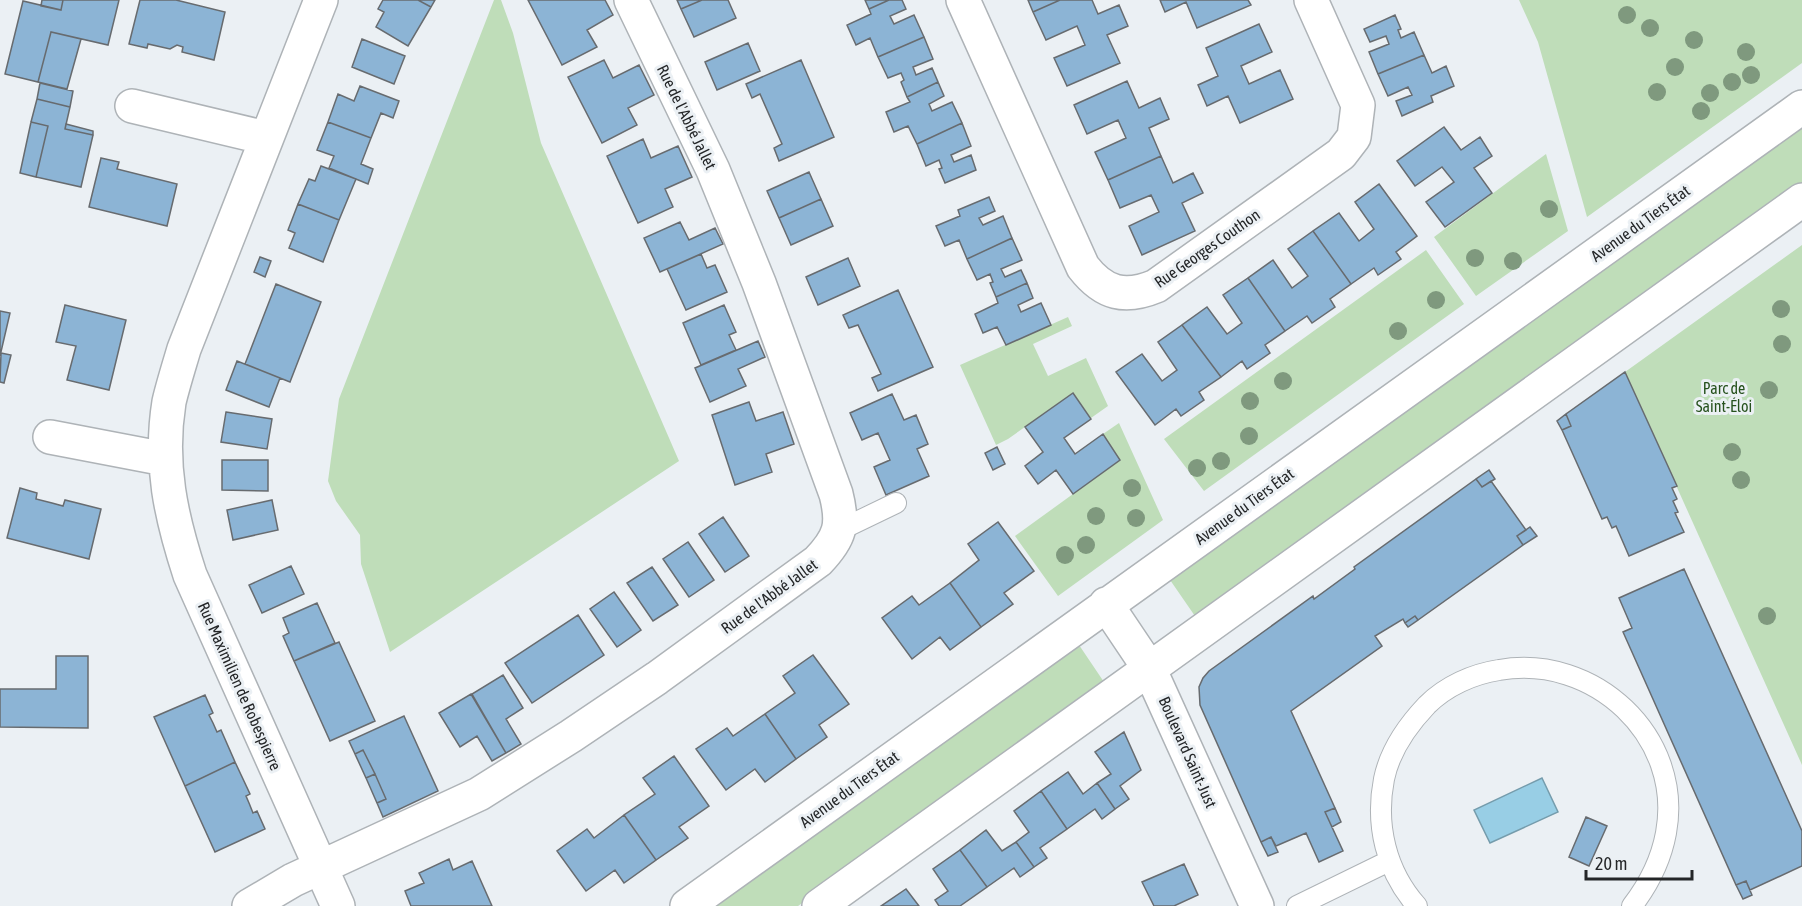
<svg xmlns="http://www.w3.org/2000/svg" width="1802" height="906" viewBox="0 0 1802 906" font-family="'Asap Condensed',sans-serif">
<rect width="100%" height="100%" fill="#ebf0f4"/>
<path fill="#bfddb9" d="M 494,0 L 501,0 L 513,33 L 541,143 L 679,461 L 390,652 L 361,564 L 360,535 L 336,501 L 328,481 L 339,399 Z
M 1519,0 L 1802,0 L 1802,63 L 1587,217 L 1538,42 Z
M 1802,123 L 1802,185 L 1197,619 L 1168,577 Z
M 1546,154 L 1568,231 L 1476,296 L 1434,237 Z
M 1802,245 L 1802,765 L 1625,372 Z
M 1426,250 L 1464,304 L 1204,491 L 1164,439 Z
M 1068,317 L 1072,326 L 1033,344 L 1048,376 L 1086,358 L 1108,406 L 1091,418 L 1073,393 L 1008,439 L 996,445 L 960,365 Z
M 1119,423 L 1163,520 L 1058,596 L 1015,536 L 1120,460 L 1103,434 Z
M 1077,642 L 1106,685 L 798,906 L 709,906 Z"/>
<path fill="#98cee5" stroke="#759cac" stroke-width="1.5" d="M 1542,778 L 1558,812 L 1490,843 L 1474,810 Z"/>
<path fill="#8cb4d5" stroke="#676b6f" stroke-width="1.5" d="M 42,0 L 63,0 L 61,10 L 41,6 Z
M 63,0 L 119,0 L 108,45 L 51,32 L 38,82 L 5,74 L 23,1 L 61,10 Z
M 140,0 L 176,0 L 225,12 L 214,60 L 182,52 L 183,47 L 177,45 L 170,49 L 148,44 L 147,48 L 129,44 Z
M 383,0 L 418,0 L 431,7 L 408,46 L 376,27 L 384,12 L 378,9 Z
M 418,0 L 435,0 L 431,7 Z
M 528,0 L 605,0 L 613,15 L 587,30 L 597,47 L 562,65 Z
M 677,0 L 702,0 L 681,9 Z
M 702,0 L 728,0 L 736,18 L 694,37 L 681,9 Z
M 865,0 L 889,0 L 869,9 Z
M 889,0 L 902,0 L 906,9 L 890,16 L 894,24 L 914,15 L 924,37 L 878,57 L 870,38 L 856,45 L 847,25 L 871,14 L 869,9 Z
M 1028,0 L 1060,0 L 1033,12 Z
M 1060,0 L 1092,0 L 1098,14 L 1119,5 L 1128,26 L 1107,35 L 1120,63 L 1067,86 L 1054,58 L 1085,45 L 1077,26 L 1046,40 L 1033,12 Z
M 1160,0 L 1248,0 L 1251,5 L 1197,28 L 1186,2 L 1165,12 Z
M 1395,15 L 1401,29 L 1398,30 L 1401,38 L 1414,32 L 1424,55 L 1378,74 L 1369,52 L 1389,44 L 1386,36 L 1370,42 L 1364,29 Z
M 1259,24 L 1272,52 L 1241,66 L 1249,84 L 1280,70 L 1293,99 L 1240,123 L 1228,96 L 1207,106 L 1198,85 L 1218,76 L 1206,48 Z
M 51,32 L 81,39 L 67,89 L 38,82 Z
M 924,37 L 933,59 L 913,67 L 916,75 L 932,68 L 938,82 L 907,97 L 901,82 L 904,80 L 901,73 L 888,78 L 878,57 Z
M 362,39 L 405,56 L 394,84 L 352,67 Z
M 748,43 L 760,71 L 717,90 L 705,62 Z
M 1424,55 L 1432,73 L 1446,66 L 1454,86 L 1431,96 L 1433,102 L 1402,116 L 1396,101 L 1412,95 L 1408,87 L 1388,96 L 1378,74 Z
M 604,60 L 613,78 L 639,65 L 654,95 L 628,108 L 637,125 L 602,143 L 568,77 Z
M 801,60 L 834,137 L 779,161 L 774,148 L 782,144 L 760,94 L 752,98 L 746,84 Z
M 1127,81 L 1139,108 L 1160,98 L 1169,119 L 1149,128 L 1161,156 L 1108,180 L 1095,152 L 1126,138 L 1118,120 L 1087,134 L 1074,105 Z
M 938,82 L 944,96 L 929,104 L 932,111 L 952,102 L 962,123 L 917,144 L 908,126 L 894,132 L 886,112 L 910,102 L 907,97 Z
M 40,83 L 73,91 L 70,107 L 37,99 Z
M 360,86 L 399,101 L 393,118 L 381,113 L 371,138 L 328,122 L 338,94 L 354,101 Z
M 37,99 L 70,107 L 65,129 L 93,135 L 81,187 L 36,177 L 48,126 L 31,122 Z
M 31,122 L 48,126 L 36,177 L 20,173 Z
M 328,122 L 371,138 L 361,164 L 373,169 L 368,184 L 329,168 L 334,156 L 317,150 Z
M 962,123 L 971,146 L 951,155 L 954,162 L 971,155 L 976,170 L 945,183 L 939,169 L 942,168 L 939,160 L 926,166 L 917,144 Z
M 66,124 L 93,131 L 93,135 L 65,129 Z
M 1444,127 L 1461,150 L 1480,137 L 1492,156 L 1474,168 L 1492,193 L 1445,227 L 1426,202 L 1454,182 L 1442,167 L 1415,186 L 1397,161 Z
M 643,139 L 651,158 L 678,146 L 692,177 L 665,189 L 673,207 L 638,223 L 607,156 Z
M 1161,156 L 1173,183 L 1193,173 L 1203,193 L 1182,203 L 1195,231 L 1142,255 L 1129,226 L 1159,212 L 1151,195 L 1120,208 L 1108,180 Z
M 101,158 L 119,162 L 117,169 L 177,184 L 167,226 L 89,207 Z
M 321,166 L 356,179 L 339,220 L 298,204 L 309,179 L 315,181 Z
M 809,172 L 821,199 L 779,218 L 767,191 Z
M 1379,184 L 1417,236 L 1396,252 L 1401,259 L 1378,275 L 1374,268 L 1351,284 L 1313,231 L 1339,213 L 1359,241 L 1374,229 L 1355,202 Z
M 989,197 L 995,211 L 979,218 L 983,225 L 1003,216 L 1012,238 L 967,259 L 959,240 L 945,246 L 936,226 L 960,216 L 958,210 Z
M 821,199 L 833,226 L 791,245 L 779,218 Z
M 298,204 L 339,220 L 323,262 L 289,248 L 295,233 L 288,230 Z
M 680,222 L 689,240 L 715,228 L 723,244 L 660,272 L 644,238 Z
M 1313,231 L 1351,284 L 1330,299 L 1335,307 L 1312,323 L 1307,316 L 1285,331 L 1248,278 L 1273,260 L 1292,288 L 1308,276 L 1288,249 Z
M 1012,238 L 1022,260 L 1001,269 L 1005,277 L 1021,270 L 1027,283 L 996,297 L 990,283 L 993,282 L 990,274 L 977,280 L 967,259 Z
M 701,254 L 707,268 L 715,265 L 727,292 L 686,310 L 667,269 Z
M 260,257 L 271,261 L 265,277 L 254,272 Z
M 848,258 L 860,286 L 818,305 L 806,277 Z
M 1248,278 L 1285,331 L 1265,345 L 1270,353 L 1247,369 L 1242,361 L 1221,377 L 1182,325 L 1207,307 L 1227,334 L 1242,323 L 1223,295 Z
M 1027,283 L 1033,298 L 1018,305 L 1021,312 L 1041,303 L 1051,325 L 1006,345 L 997,327 L 983,333 L 975,314 L 998,303 L 996,297 Z
M 276,284 L 321,302 L 290,382 L 245,364 Z
M 898,290 L 933,367 L 878,391 L 872,378 L 881,374 L 858,325 L 849,328 L 843,315 Z
M 65,305 L 126,320 L 109,390 L 67,380 L 76,346 L 56,342 Z
M 724,305 L 736,332 L 729,335 L 736,350 L 701,365 L 683,323 Z
M 0,311 L 10,313 L 0,356 Z
M 1182,325 L 1221,377 L 1199,392 L 1204,400 L 1181,416 L 1176,409 L 1155,425 L 1116,372 L 1142,354 L 1162,381 L 1177,370 L 1158,342 Z
M 758,341 L 765,357 L 738,369 L 746,386 L 710,402 L 695,368 Z
M 1,353 L 11,355 L 4,383 L 0,382 Z
M 237,361 L 280,378 L 269,407 L 226,390 Z
M 1625,372 L 1677,486 L 1672,488 L 1677,499 L 1673,501 L 1678,512 L 1675,513 L 1684,532 L 1629,556 L 1616,526 L 1612,528 L 1607,517 L 1602,519 L 1562,430 L 1571,426 L 1566,414 Z
M 1073,393 L 1091,419 L 1064,438 L 1075,454 L 1103,434 L 1120,460 L 1073,494 L 1056,470 L 1038,484 L 1025,466 L 1043,452 L 1025,427 Z
M 892,394 L 904,420 L 916,415 L 928,444 L 917,449 L 929,476 L 886,495 L 874,467 L 890,460 L 878,433 L 862,440 L 850,413 Z
M 749,402 L 756,421 L 783,412 L 794,444 L 766,454 L 772,472 L 735,485 L 712,415 Z
M 226,412 L 272,419 L 267,449 L 221,442 Z
M 1566,414 L 1571,426 L 1562,430 L 1557,421 Z
M 997,447 L 1005,464 L 993,470 L 985,453 Z
M 222,460 L 268,460 L 268,491 L 222,490 Z
M 1489,470 L 1495,479 L 1482,487 L 1476,479 Z
M 1476,479 L 1482,487 L 1491,481 L 1526,530 L 1517,536 L 1523,545 L 1418,620 L 1415,616 L 1405,623 L 1403,619 L 1375,636 L 1382,646 L 1291,711 L 1335,808 L 1325,812 L 1343,851 L 1319,862 L 1306,833 L 1276,846 L 1271,837 L 1261,842 L 1200,705 L 1199,687 L 1203,678 L 1209,671 L 1313,596 L 1314,599 L 1355,569 L 1354,567 Z
M 20,488 L 37,493 L 36,499 L 52,503 L 63,506 L 65,500 L 101,509 L 89,559 L 7,538 Z
M 272,500 L 278,530 L 233,540 L 227,510 Z
M 723,517 L 749,556 L 725,572 L 699,534 Z
M 998,522 L 1034,571 L 1004,593 L 1013,604 L 981,627 L 950,583 L 979,560 L 968,544 Z
M 1530,527 L 1537,536 L 1523,545 L 1517,536 Z
M 688,542 L 714,580 L 689,597 L 663,559 Z
M 291,566 L 304,594 L 262,613 L 249,585 Z
M 652,567 L 678,605 L 653,621 L 627,583 Z
M 1684,569 L 1802,831 L 1802,866 L 1750,890 L 1746,881 L 1736,885 L 1623,632 L 1632,628 L 1619,598 Z
M 950,583 L 981,627 L 950,650 L 940,637 L 912,659 L 882,618 L 912,596 L 919,605 Z
M 614,592 L 641,630 L 617,647 L 590,609 Z
M 317,603 L 335,643 L 294,661 L 283,636 L 289,633 L 283,618 Z
M 578,615 L 604,655 L 532,703 L 505,663 Z
M 1415,616 L 1418,620 L 1408,627 L 1405,623 Z
M 339,642 L 375,721 L 330,741 L 294,661 Z
M 813,655 L 849,704 L 819,725 L 827,737 L 796,759 L 765,714 L 795,693 L 783,676 Z
M 56,656 L 88,656 L 88,728 L 0,727 L 0,689 L 56,689 Z
M 503,675 L 523,708 L 506,719 L 521,744 L 506,753 L 472,694 Z
M 471,694 L 506,753 L 492,761 L 477,736 L 460,747 L 439,713 Z
M 205,695 L 213,713 L 209,715 L 213,723 L 217,732 L 221,730 L 235,762 L 185,786 L 154,717 Z
M 765,714 L 796,759 L 765,782 L 755,769 L 726,790 L 696,749 L 727,728 L 733,736 Z
M 404,716 L 438,791 L 383,817 L 377,803 L 386,799 L 375,774 L 363,750 L 355,754 L 349,741 Z
M 1124,732 L 1141,770 L 1120,786 L 1129,799 L 1115,809 L 1097,783 L 1111,774 L 1095,752 Z
M 363,750 L 375,774 L 366,778 L 355,754 Z
M 674,756 L 709,806 L 679,827 L 688,838 L 656,860 L 624,815 L 655,794 L 643,778 Z
M 235,762 L 250,794 L 246,796 L 249,803 L 253,813 L 257,811 L 265,829 L 215,852 L 185,786 Z
M 1068,772 L 1083,794 L 1097,783 L 1115,809 L 1102,819 L 1095,809 L 1067,829 L 1041,791 Z
M 375,774 L 386,799 L 377,803 L 366,778 Z
M 1041,791 L 1067,829 L 1040,848 L 1047,858 L 1034,867 L 1016,842 L 1029,832 L 1014,811 Z
M 1335,808 L 1341,822 L 1332,827 L 1325,812 Z
M 624,815 L 656,860 L 624,883 L 615,870 L 586,891 L 557,851 L 587,829 L 594,838 Z
M 1586,817 L 1607,826 L 1589,866 L 1569,857 Z
M 986,830 L 1002,851 L 1016,842 L 1034,867 L 1020,877 L 1014,868 L 987,887 L 960,850 Z
M 1271,837 L 1278,852 L 1268,856 L 1261,842 Z
M 960,850 L 987,887 L 960,906 L 939,906 L 935,900 L 948,891 L 933,869 Z
M 449,859 L 453,870 L 472,861 L 492,906 L 411,906 L 405,891 L 424,883 L 419,873 Z
M 1184,864 L 1198,895 L 1174,906 L 1154,906 L 1142,882 Z
M 1746,881 L 1752,895 L 1743,899 L 1736,885 Z
M 906,889 L 919,906 L 881,906 Z"/>
<g fill="none" stroke-linecap="round" stroke-linejoin="round">
<defs>
<path id="lane" d="M 840,530 L 896,503
M 1297,906 L 1389,861
M 1417,906 C 1386,871 1375,825 1384,779 C 1390,750 1407,726 1427,705 C 1446,686 1473,674 1499,670 C 1593,653 1684,736 1666,833 C 1661,860 1649,884 1632,906"/>
<path id="street" d="M 321,0 L 184,349 C 179,366 173,385 169,402 C 159,464 171,517 190,575 L 338,906
M 963,0 L 1083,267 C 1104,294 1125,299 1156,286 L 1341,154 L 1354,137 L 1358,105 L 1311,0
M 132,106 L 266,138
M 50,437 L 165,459
M 1106,604 L 1149,668 L 1257,906
M 249,906 L 293,880 L 479,794 L 571,736 L 657,678 L 818,561 C 840,538 844,525 836,494 L 759,283 L 713,170 L 631,0
M 687,906 L 1802,107
M 819,906 L 1802,200"/>
</defs>
<use href="#lane" stroke="#aeb3b7" stroke-width="22"/>
<use href="#street" stroke="#aeb3b7" stroke-width="36"/>
<use href="#lane" stroke="#fff" stroke-width="20"/>
<use href="#street" stroke="#fff" stroke-width="33"/>
</g>
<g fill="#7f997e">
<circle cx="1627" cy="15" r="9"/>
<circle cx="1650" cy="28" r="9"/>
<circle cx="1694" cy="40" r="9"/>
<circle cx="1746" cy="52" r="9"/>
<circle cx="1675" cy="67" r="9"/>
<circle cx="1751" cy="75" r="9"/>
<circle cx="1732" cy="82" r="9"/>
<circle cx="1657" cy="92" r="9"/>
<circle cx="1710" cy="93" r="9"/>
<circle cx="1701" cy="111" r="9"/>
<circle cx="1549" cy="209" r="9"/>
<circle cx="1475" cy="258" r="9"/>
<circle cx="1513" cy="261" r="9"/>
<circle cx="1436" cy="300" r="9"/>
<circle cx="1781" cy="309" r="9"/>
<circle cx="1398" cy="331" r="9"/>
<circle cx="1782" cy="344" r="9"/>
<circle cx="1283" cy="381" r="9"/>
<circle cx="1769" cy="390" r="9"/>
<circle cx="1250" cy="401" r="9"/>
<circle cx="1249" cy="436" r="9"/>
<circle cx="1732" cy="452" r="9"/>
<circle cx="1221" cy="461" r="9"/>
<circle cx="1197" cy="468" r="9"/>
<circle cx="1741" cy="480" r="9"/>
<circle cx="1132" cy="488" r="9"/>
<circle cx="1096" cy="516" r="9"/>
<circle cx="1136" cy="518" r="9"/>
<circle cx="1086" cy="545" r="9"/>
<circle cx="1065" cy="555" r="9"/>
<circle cx="1767" cy="616" r="9"/>
</g>
<g text-anchor="middle" stroke-width="6" stroke-linejoin="round" paint-order="stroke">
<g font-size="16" fill="#242628" stroke="#ebf0f4">
<text transform="translate(687 117) rotate(64)" y="6">Rue de l'Abbé Jallet</text>
<text transform="translate(1640 223) rotate(-36)" y="6">Avenue du Tiers État</text>
<text transform="translate(1207 248) rotate(-35)" y="6">Rue Georges Couthon</text>
<text transform="translate(1244 506) rotate(-36)" y="6">Avenue du Tiers État</text>
<text transform="translate(769 596) rotate(-36)" y="6">Rue de l'Abbé Jallet</text>
<text transform="translate(240 686) rotate(66)" y="6">Rue Maximilien de Robespierre</text>
<text transform="translate(1188 752) rotate(66)" y="6">Boulevard Saint-Just</text>
<text transform="translate(849 789) rotate(-36)" y="6">Avenue du Tiers État</text>
</g>
<g font-size="16" fill="#26511d" stroke="#ebf0f4">
<text x="1724" y="394">Parc de<tspan x="1724" dy="18">Saint-Éloi</tspan></text>
</g>
</g>
<path d="M1586 870v9h106v-9" fill="none" stroke="#242628" stroke-width="3"/>
<text x="1595" y="870" font-size="18" fill="#242628" stroke="#ebf0f4" stroke-width="4.5" paint-order="stroke">20 m</text>
</svg>
